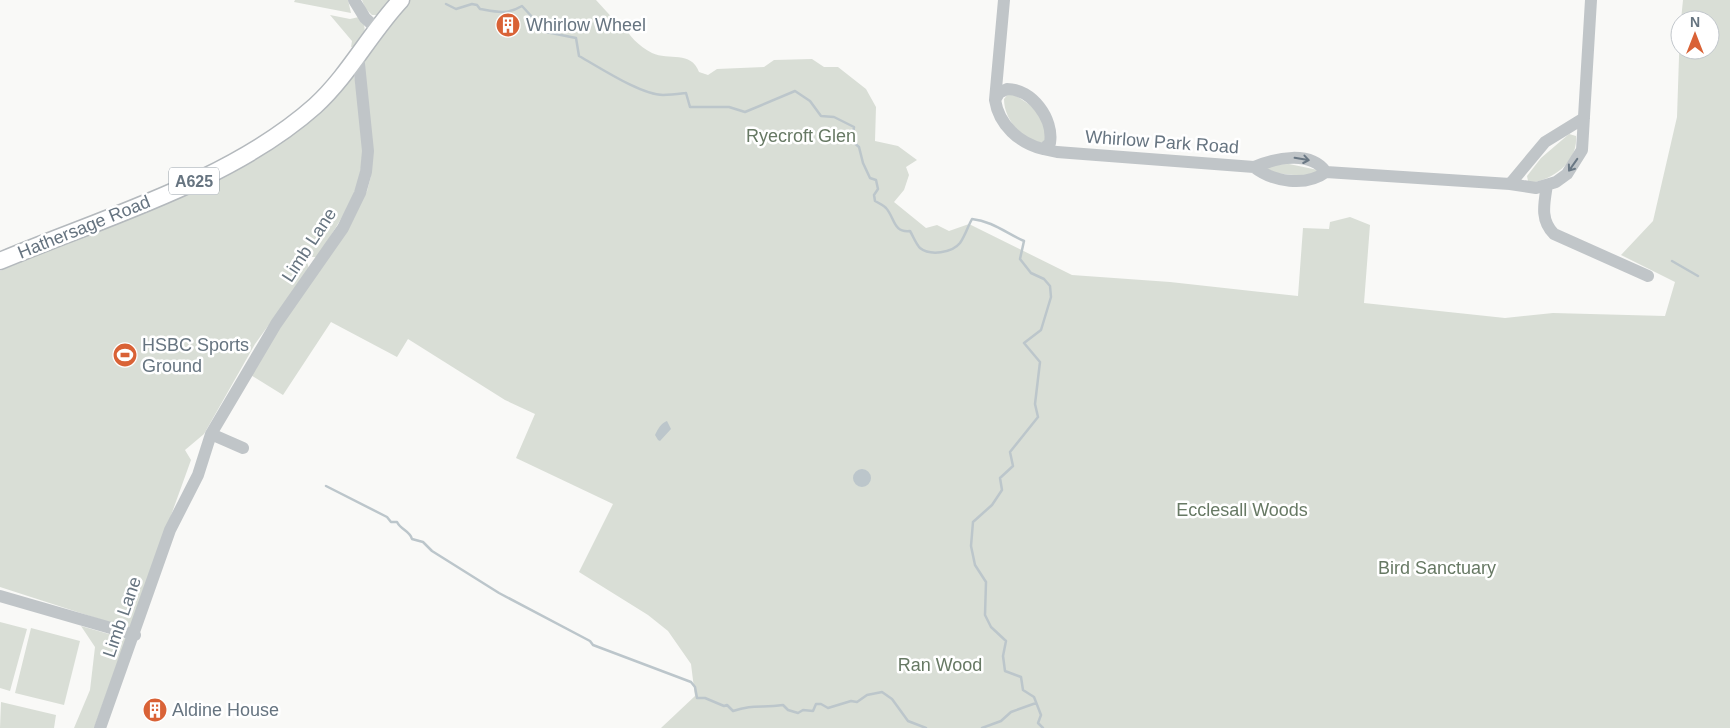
<svg xmlns="http://www.w3.org/2000/svg" width="1730" height="728" viewBox="0 0 1730 728" font-family="Arial,sans-serif">
<rect width="100%" height="100%" fill="#f9f9f7"/>
<path fill="#d9ded6" d="M 295,0 L 348,0 L 351,13 L 294,2 Z
M 362,0 L 394,0 L 378,15 L 372,15 L 365,8 Z
M 407,0 L 596,0 L 617,23 L 623,23 C 628,36 639,46 652,53 C 669,61 691,50 699,72 L 708,75 L 717,69 L 764,67 L 774,60 L 812,59 L 824,67 L 838,67 L 866,89 L 876,107 L 875,141 L 898,146 L 917,160 L 906,167 L 909,175 L 904,190 L 894,202 L 926,228 L 937,225 L 949,231 L 969,224 L 1072,275 L 1170,282 L 1298,296 L 1303,228 L 1329,229 L 1330,222 L 1350,217 L 1370,225 L 1364,303 L 1505,318 L 1553,313 L 1665,316 L 1675,282 L 1621,255 L 1653,221 L 1677,117 L 1680,27 L 1680,50 L 1710,50 L 1710,20 L 1681,20 L 1683,0 L 1730,0 L 1730,728 L 661,728 L 695,696 L 691,664 L 668,631 L 648,615 L 579,572 L 613,504 L 516,458 L 535,414 L 505,400 L 408,339 L 397,357 L 331,322 L 283,395 L 249,374 L 367,191 L 371,176 L 373,152 L 364,68 L 366,49 Z
M 330,15 L 350,19 L 359,17 C 369,29 364,34 357,46 L 351,47 L 352,41 Z
M 354,74 C 360,114 370,157 353,196 C 344,217 329,237 318,257 L 311,257 L 307,262 L 309,269 L 255,344 L 204,434 L 185,450 L 191,460 L 130,629 L 0,587 L 0,271 L 214,180 Z
M 1012,93 C 1036,109 1047,112 1045,143 C 1024,142 1004,121 1004,99 L 1008,94 Z
M 1569,134 L 1576,136 C 1578,162 1554,179 1531,183 L 1528,181 L 1527,176 L 1541,158 Z
M 1289,164 L 1318,170 L 1313,177 L 1264,172 L 1267,165 Z
M 0,622 L 27,629 L 10,691 L 0,688 Z
M 81,626 L 126,639 L 94,728 L 74,728 L 90,690 L 95,647 Z
M 31,628 L 80,641 L 64,705 L 15,693 Z
M 1,702 L 56,715 L 54,728 L 0,728 Z"/>
<path fill="#bcc6cb" d="M 667,421 L 671,429 L 660,441 L 658,440 L 655,435 C 658,429 661,423 667,421 Z
M853 478a9 9 0 1 1 18 0a9 9 0 1 1-18 0Z"/>
<g fill="none" stroke-linecap="round" stroke-linejoin="round">
<path stroke="#bcc6cb" stroke-width="2.5" d="M 446,4 L 456,9 L 472,4 L 477,5 L 480,9 C 497,12 507,15 522,6 L 546,32 L 576,38 L 579,56 C 599,67 641,95 663,95 C 671,95 678,94 686,93 L 690,107 L 729,107 L 745,112 L 795,91 L 810,101 L 821,116 L 834,117 L 854,127 L 852,141 L 859,147 L 863,163 L 870,178 L 876,180 L 878,189 L 874,195 L 875,201 C 879,203 883,205 886,208 C 895,218 893,233 910,231 C 913,236 916,244 920,248 C 930,256 952,253 960,243 C 965,236 968,226 972,219 C 992,221 1006,233 1024,241 L 1020,259 L 1031,273 L 1044,279 L 1050,286 L 1051,297 L 1041,330 L 1024,343 L 1040,362 L 1035,404 L 1038,417 L 1010,452 L 1013,466 L 1000,478 L 1002,490 L 992,505 L 973,522 L 971,546 L 975,565 L 986,582 L 985,615 L 991,627 L 1006,641 L 1003,656 L 1005,671 L 1021,677 L 1023,690 L 1034,697 L 1041,715 L 1038,723 L 1043,728
M 1672,261 L 1698,276
M 326,486 L 387,517 L 391,522 L 397,522 C 401,530 410,531 412,539 L 423,542 L 432,551 L 499,593 L 590,641 L 593,645 L 691,682 L 695,687 L 697,698 L 705,698 L 724,706 L 727,705 L 733,711 C 753,704 761,708 783,705 L 788,710 L 798,713 L 803,710 L 813,711 L 816,704 L 821,704 L 828,708 L 851,701 L 857,702 L 867,695 L 882,692 L 892,699 L 908,721 L 926,728
M 982,728 L 1001,721 L 1011,712 L 1036,703"/>
<defs>
<path id="major" d="M 0,261 C 102,218 231,181 315,106 C 349,75 370,33 401,0"/>
</defs>
<use href="#major" stroke="#b4b9bd" stroke-width="19"/>
<path stroke="#c0c5c8" stroke-width="12" d="M 354,0 L 365,18 L 376,28
M 1007,89 C 1032,89 1054,119 1050,143 L 1043,149 C 1019,143 999,125 995,100 L 999,93 Z
M 995,100 L 1004,0
M 1043,149 L 1057,152 L 1254,167 C 1276,158 1310,150 1326,172 C 1306,187 1273,182 1254,167
M 1326,172 L 1510,184 L 1536,188 L 1556,182 L 1567,174 L 1582,150 L 1591,0
M 1510,184 L 1545,142 L 1584,118
M 1547,185 C 1544,204 1540,220 1554,234 L 1648,276
M 211,434 L 243,448
M 0,596 L 135,635
M 100,728 L 170,530 L 198,475 L 211,434 L 276,324 L 343,228 L 360,193 L 366,172 L 368,151 L 358,54"/>
<use href="#major" stroke="#fff" stroke-width="16"/>
</g>
<defs><path id="oneway-shaft" d="M-6 0H5M1.5-3L5.5 0L1.5 3" fill="none" stroke-width="1.6" stroke-linecap="round" stroke-linejoin="round" transform="scale(1.25)"/></defs>
<g stroke="#6a7884">
<use href="#oneway-shaft" transform="translate(1302 159) rotate(9)"/>
<use href="#oneway-shaft" transform="translate(1573 165) rotate(125)"/>
</g>
<defs>
<symbol id="building-disc" viewBox="-11 -11 22 22"><circle r="9.5" fill="#d96236" stroke="#fff"/><path d="M-4-6H4V6H1V3H-1V6H-4ZM-2.5-4.3h1.7v1.8h-1.7ZM.8-4.3h1.7v1.8H.8ZM-2.5-1h1.7V.8h-1.7ZM.8-1h1.7V.8H.8Z" fill="#fff"/></symbol>
<symbol id="stadium-disc" viewBox="-11 -11 22 22"><circle r="9.5" fill="#d96236" stroke="#fff"/><path d="M0-5a6.5 5 0 1 0 0 10a6.5 5 0 1 0 0-10ZM-3.5-1.8h7v3.6h-7Z" fill="#fff"/></symbol>
</defs>
<g fill-rule="evenodd">
<use href="#building-disc" x="494" y="11" width="28" height="28"/>
<use href="#stadium-disc" x="111" y="341" width="28" height="28"/>
<use href="#building-disc" x="141" y="696" width="28" height="28"/>
</g>
<g text-anchor="middle" stroke-width="5" stroke-linejoin="round" paint-order="stroke">
<rect fill="#fff" stroke="#949ea6" stroke-width="1" x="169" y="167.5" width="50" height="27" rx="4"/>
<g font-size="16" font-weight="bold" fill="#667480">
<text x="194" y="187">A625</text>
</g>
<g font-size="18" fill="#667480" stroke="#fff" text-anchor="start">
<text x="526" y="31">Whirlow Wheel</text>
<text x="142" y="351">HSBC Sports<tspan x="142" dy="21">Ground</tspan></text>
<text x="172" y="716">Aldine House</text>
</g>
<g font-size="18" fill="#677964" stroke="#fff">
<text x="801" y="142">Ryecroft Glen</text>
<text x="1242" y="516">Ecclesall Woods</text>
<text x="1437" y="574">Bird Sanctuary</text>
<text x="940" y="671">Ran Wood</text>
</g>
<g font-size="18" fill="#667480" stroke="#fff">
<text transform="translate(1162 142) rotate(4)" y="6">Whirlow Park Road</text>
<text transform="translate(84 227) rotate(-22)" y="6">Hathersage Road</text>
<text transform="translate(309 245) rotate(-57)" y="6">Limb Lane</text>
<text transform="translate(122 617) rotate(-71)" y="6">Limb Lane</text>
</g>
</g>
<g transform="translate(1695 35)"><circle r="24" fill="#ffffff" stroke="#c2c7cc"/>
<path d="M0-4L9 19L0 12L-9 19Z" fill="#d96236"/>
<text y="-8" font-size="14" font-weight="bold" text-anchor="middle" fill="#667480">N</text>
</g>
</svg>
